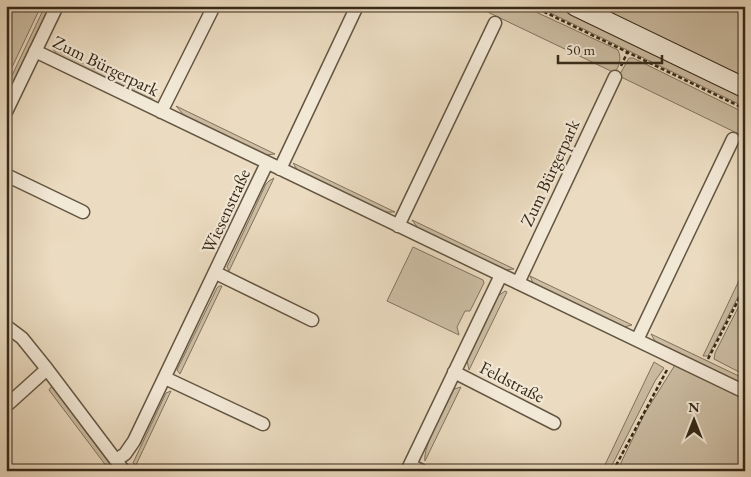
<svg xmlns="http://www.w3.org/2000/svg" width="751" height="477" viewBox="0 0 751 477" font-family="'EB Garamond',serif">
<rect width="100%" height="100%" fill="#ebdbc0"/>
<filter id="stains"><feTurbulence type="fractalNoise" baseFrequency=".004" numOctaves="4"/><feColorMatrix values="0 0 0 0 .2 0 0 0 0 .09 0 0 0 0 .02 0 0 0 .5 -.17"/></filter>
<radialGradient id="worn" r=".72"><stop offset=".6" stop-color="#630" stop-opacity="0"/><stop offset="1" stop-color="#630" stop-opacity=".3"/></radialGradient>
<path fill="#ccbda3" stroke="#81735e" d="M 6,6 L 41,6 L 6,80 Z
M 45,6 L 51,6 L 6,99 L 6,88 Z
M 475,6 L 523,6 L 618,50 C 622,59 619,65 615,73 Z
M 536,6 L 560,6 L 745,95 L 745,107 Z
M 594,6 L 745,6 L 745,80 Z
M 52,48 L 157,98 L 149,98 L 58,55 Z
M 629,58 L 633,58 L 745,113 L 745,137 L 619,76 Z
M 176,106 L 275,154 L 266,155 L 184,115 Z
M 293,163 L 395,212 L 384,212 L 298,171 Z
M 274,178 L 229,271 L 227,267 L 266,184 L 269,181 Z
M 412,220 L 514,269 L 505,270 L 418,228 Z
M 413,247 L 483,280 L 484,283 L 470,311 L 465,311 L 457,327 L 459,335 L 387,301 Z
M 745,268 L 745,283 L 708,356 L 703,356 Z
M 530,276 L 632,325 L 624,327 L 533,283 Z
M 219,286 L 222,286 L 180,374 L 177,370 L 217,288 Z
M 505,291 L 507,292 L 469,370 L 467,361 L 498,296 Z
M 745,294 L 745,375 L 714,359 L 715,353 Z
M 651,334 L 745,379 L 744,384 L 655,341 Z
M 654,362 L 664,368 L 655,381 L 609,471 L 602,471 Z
M 675,365 L 745,399 L 745,471 L 617,471 L 645,413 Z
M 51,387 L 54,388 L 115,471 L 110,471 L 49,390 Z
M 461,387 L 425,461 C 422,447 447,404 454,389 Z
M 171,391 L 136,465 L 133,463 L 166,393 Z"/>
<g fill="none" stroke-linecap="round" stroke-linejoin="round">
<defs>
<path id="minor" d="M 35,51 L 745,392
M 6,112 L 57,6
M 161,112 L 214,6
M 280,169 L 357,6
M 6,175 L 83,212
M 398,226 L 495,23
M 216,273 L 312,320
M 518,283 L 615,77
M 6,326 L 22,338 L 47,369 L 124,471
M 637,340 L 733,139
M 454,372 L 554,423
M 165,378 L 263,424
M 6,406 L 47,369
M 116,460 L 125,454 L 134,441 L 267,163
M 410,465 L 422,471
M 407,471 L 501,275"/>
<path id="secondary" d="M 575,6 L 745,88"/>
</defs>
<use href="#minor" stroke="#635642" stroke-width="15"/>
<use href="#secondary" stroke="#362918" stroke-width="21"/>
<path stroke="#362918" stroke-width="2.5" stroke-dasharray="4 2.5" stroke-linecap="butt" d="M 532,6 L 745,109
M 621,66 L 628,51
M 708,359 L 745,287
M 613,471 L 668,368"/>
<use href="#minor" stroke="#f2e8d6" stroke-width="12"/>
<use href="#secondary" stroke="#f2e8d6" stroke-width="19"/>
</g>
<g text-anchor="middle" stroke-width="4.5" stroke-linejoin="round" paint-order="stroke">
<g font-size="18" fill="#362918" stroke="#f2e8d6">
<text transform="translate(106 66) rotate(26)" y="6">Zum Bürgerpark</text>
<text transform="translate(550 173) rotate(-65)" y="6">Zum Bürgerpark</text>
<text transform="translate(226 211) rotate(-65)" y="6">Wiesenstraße</text>
<text transform="translate(512 382) rotate(27)" y="6">Feldstraße</text>
</g>
</g>
<rect width="751" height="477" fill="none" stroke="#ebdbc0" stroke-width="25"/>
<rect x="8" y="8" width="736" height="462" fill="none" stroke="#362918" stroke-width="2.5"/>
<rect x="12" y="12" width="726" height="452" fill="none" stroke="#362918"/>
<g transform="translate(694 420)" stroke="#f2e8d6" stroke-width="4" paint-order="stroke">
<path d="M0-4L9 19L0 12L-9 19Z" fill="#362918"/>
<text y="-8" font-size="14" font-weight="bold" text-anchor="middle" fill="#362918">N</text>
</g>
<path d="M558 55v8h104v-8" fill="none" stroke="#362918" stroke-width="2.5"/>
<text x="566" y="55" font-size="15" fill="#362918" stroke="#f2e8d6" stroke-width="4" paint-order="stroke">50 m</text>
<rect width="100%" height="100%" filter="url(#stains)"/>
<rect width="100%" height="100%" fill="url(#worn)"/>
</svg>
